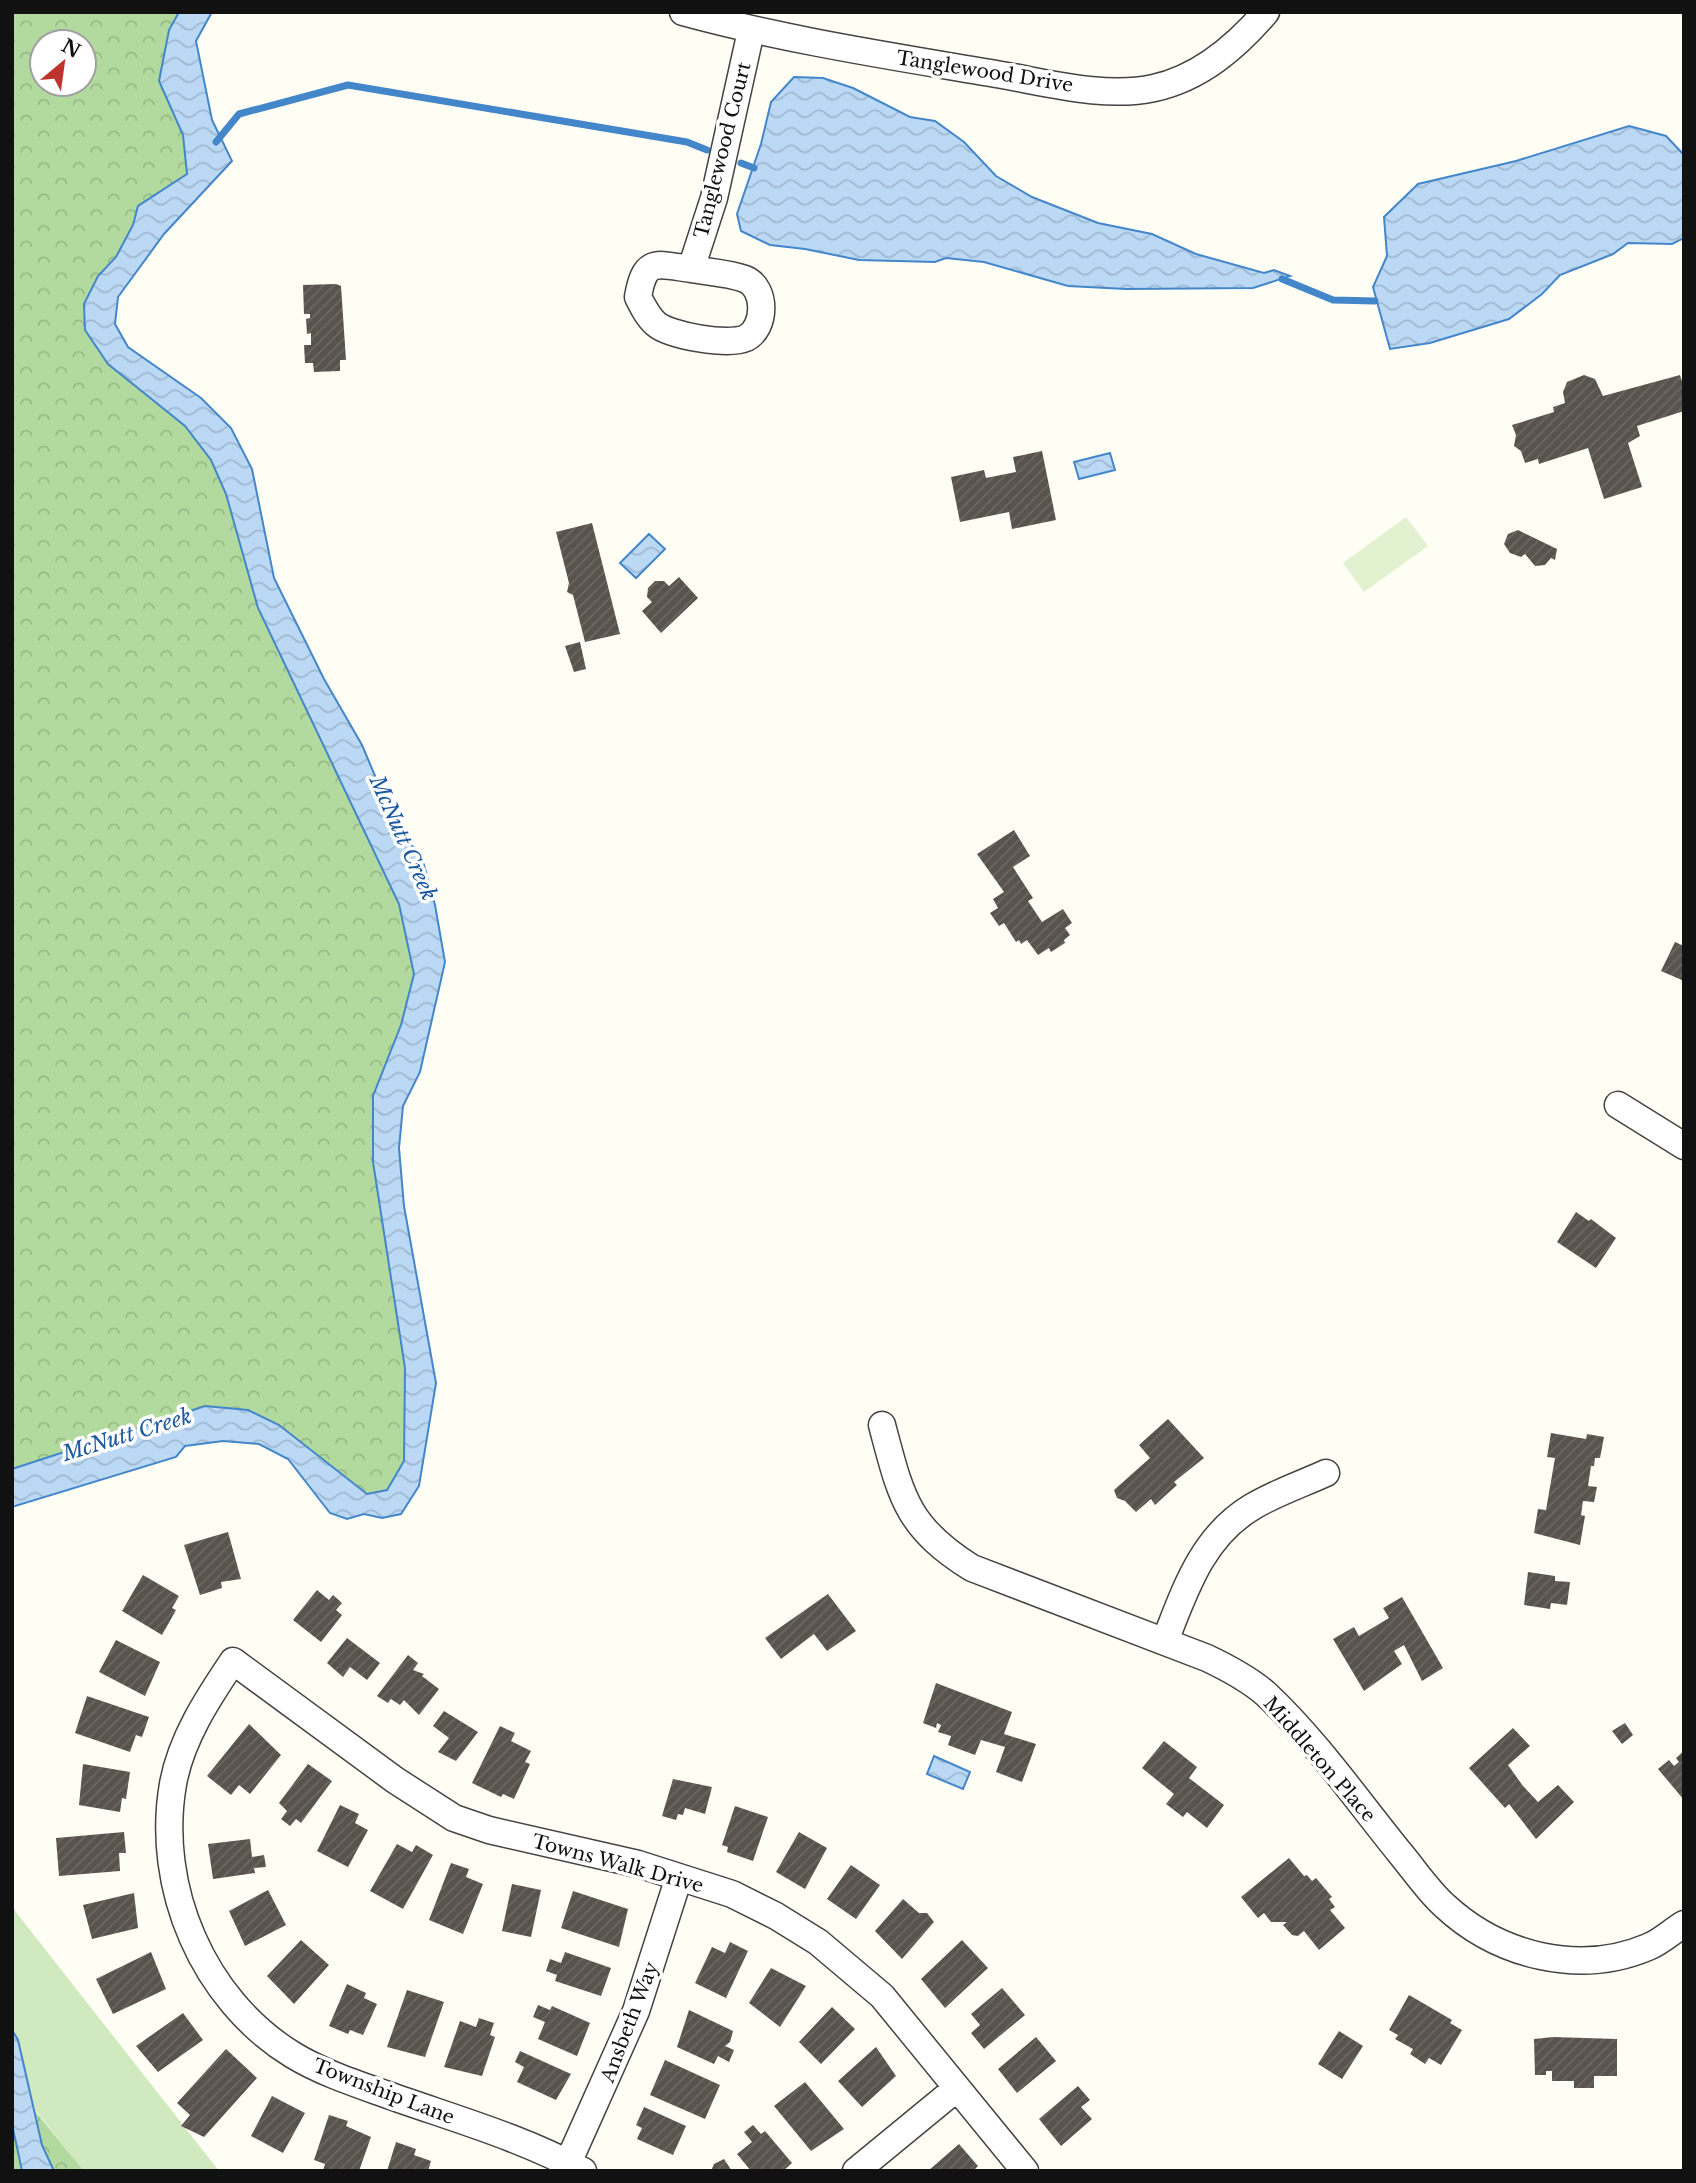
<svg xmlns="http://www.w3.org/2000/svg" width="1696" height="2183" viewBox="0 0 1696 2183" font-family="'Libre Baskerville',serif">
<defs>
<pattern id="forest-crowns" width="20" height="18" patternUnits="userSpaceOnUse" patternTransform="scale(1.75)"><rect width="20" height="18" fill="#b2da9e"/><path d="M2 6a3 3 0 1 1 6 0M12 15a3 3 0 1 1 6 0" fill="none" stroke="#98ba87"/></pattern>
<pattern id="water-waves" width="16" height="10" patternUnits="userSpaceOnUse" patternTransform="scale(1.75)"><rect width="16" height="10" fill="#bbd9f5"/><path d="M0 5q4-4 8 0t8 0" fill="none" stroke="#a0b9d1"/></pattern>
<pattern id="building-hatch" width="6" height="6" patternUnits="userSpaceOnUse" patternTransform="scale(1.75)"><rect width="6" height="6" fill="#59534d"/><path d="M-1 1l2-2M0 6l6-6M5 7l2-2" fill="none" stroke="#6c6762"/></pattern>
</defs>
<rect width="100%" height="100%" fill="#fffef5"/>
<path fill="#d0e9be" d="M 12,1907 L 219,2171 L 84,2171 L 35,2110 L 18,2040 L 12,2030 Z"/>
<path fill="url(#forest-crowns)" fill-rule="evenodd" d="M 12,12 L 179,12 L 169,30 L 159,81 L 183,135 L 187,174 L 138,206 L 133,225 L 116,257 L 98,276 L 84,304 L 85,330 L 151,400 L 185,426 L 211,460 L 226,494 L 258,608 L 399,904 L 414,974 L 373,1162 L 405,1368 L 404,1461 L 387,1490 L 367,1494 L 279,1425 L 205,1406 L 12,1469 ZM 42,42 L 84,42 L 84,84 L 42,84 Z
M 12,2083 L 84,2171 L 12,2171 Z"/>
<path fill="#e2f1d0" d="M 1406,517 L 1428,546 L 1364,592 L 1343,563 Z"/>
<path fill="url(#water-waves)" stroke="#4486ca" stroke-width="2" d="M 179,12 L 212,12 L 196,41 L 212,120 L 232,161 L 164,234 L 118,297 L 115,324 L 128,347 L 201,398 L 231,428 L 252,469 L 274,578 L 324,679 L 362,745 L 400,835 L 421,854 L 435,905 L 445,962 L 420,1072 L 403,1106 L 399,1148 L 404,1206 L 436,1383 L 419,1486 L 401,1514 L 382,1518 L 364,1514 L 347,1519 L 330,1513 L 288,1459 L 259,1444 L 223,1441 L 185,1446 L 176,1457 L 12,1507 L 12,1469 L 205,1406 L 248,1410 L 279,1425 L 367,1494 L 387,1490 L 404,1461 L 405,1368 L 373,1162 L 373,1096 L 401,1025 L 414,974 L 399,904 L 258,608 L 226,494 L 211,460 L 185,426 L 108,364 L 85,330 L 84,304 L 98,276 L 116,257 L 133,225 L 138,206 L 187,174 L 183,135 L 159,81 L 169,30 Z
M 794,77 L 823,78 L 853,88 L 910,117 L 935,121 L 964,142 L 996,176 L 1032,197 L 1098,223 L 1152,234 L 1196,254 L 1264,273 L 1274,270 L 1290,276 L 1253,288 L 1126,289 L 1068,286 L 984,262 L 946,258 L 935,262 L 859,260 L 805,249 L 770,245 L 741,231 L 737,214 L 761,144 L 771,102 Z
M 1629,126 L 1666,136 L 1684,155 L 1684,238 L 1672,244 L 1628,243 L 1613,254 L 1560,275 L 1542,294 L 1509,319 L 1430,343 L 1390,349 L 1373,287 L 1387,256 L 1384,217 L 1418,184 L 1516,161 Z
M 1110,453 L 1115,470 L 1079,479 L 1074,462 Z
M 649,534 L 665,549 L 636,578 L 620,563 Z
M 934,1756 L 970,1772 L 963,1789 L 927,1774 Z
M 12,2030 L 18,2040 L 42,2145 L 54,2171 L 22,2171 L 12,2124 Z"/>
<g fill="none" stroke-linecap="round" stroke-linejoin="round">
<path stroke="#4486ca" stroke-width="7" d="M 216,142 L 239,114 L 348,85 L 687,142 L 707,150
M 741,163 L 754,168
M 1282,279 L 1333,300 L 1375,301"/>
</g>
<path fill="url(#building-hatch)" d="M 336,284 L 341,286 L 346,360 L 340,360 L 340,371 L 314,372 L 313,363 L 305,363 L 304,345 L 311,345 L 311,333 L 307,334 L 306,319 L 310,318 L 310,314 L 304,314 L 303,285 Z
M 1584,375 L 1595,379 L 1603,396 L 1680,375 L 1684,388 L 1684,411 L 1637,426 L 1640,436 L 1628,443 L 1642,487 L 1604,499 L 1588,448 L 1539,464 L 1538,459 L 1525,463 L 1521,451 L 1514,446 L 1516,435 L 1512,425 L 1554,412 L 1553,407 L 1565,403 L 1563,392 L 1567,382 Z
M 1042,451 L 1056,520 L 1012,529 L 1009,512 L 960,522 L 951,477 L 984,470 L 986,478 L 1016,472 L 1013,457 Z
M 592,523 L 620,634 L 585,642 L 573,595 L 567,592 L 569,583 L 556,532 Z
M 1518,530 L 1557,549 L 1555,560 L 1551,558 L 1545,565 L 1535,566 L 1525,554 L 1521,557 L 1510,553 L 1504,544 L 1508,534 Z
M 679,577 L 698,598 L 661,633 L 642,611 L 652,602 L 647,597 L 648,588 L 655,581 L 664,581 L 669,586 Z
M 580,642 L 586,669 L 574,672 L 565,646 Z
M 1014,830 L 1030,856 L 1013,867 L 1033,898 L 1028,901 L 1042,922 L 1063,909 L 1072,923 L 1065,928 L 1070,935 L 1064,940 L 1065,943 L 1051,952 L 1049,948 L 1038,955 L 1027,940 L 1021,944 L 1019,940 L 1016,942 L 1004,923 L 999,926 L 990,913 L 998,908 L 993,899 L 1004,892 L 977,854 Z
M 1675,942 L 1684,946 L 1684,981 L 1661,971 Z
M 1576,1212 L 1589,1221 L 1591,1219 L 1616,1238 L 1596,1268 L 1557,1242 Z
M 1168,1419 L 1204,1458 L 1174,1482 L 1177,1485 L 1155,1505 L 1151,1499 L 1136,1512 L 1125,1501 L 1117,1498 L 1114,1490 L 1150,1458 L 1139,1445 Z
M 1551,1433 L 1586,1439 L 1587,1434 L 1604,1437 L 1600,1458 L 1595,1458 L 1594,1466 L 1591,1466 L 1588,1486 L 1597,1487 L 1594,1502 L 1583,1501 L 1581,1515 L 1585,1516 L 1580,1545 L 1534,1533 L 1538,1509 L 1546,1510 L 1555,1458 L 1547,1457 Z
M 228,1532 L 241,1579 L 221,1582 L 222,1588 L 200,1595 L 184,1545 Z
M 1528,1572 L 1555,1576 L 1555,1581 L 1570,1582 L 1567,1605 L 1551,1603 L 1550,1609 L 1524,1605 Z
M 143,1575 L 179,1596 L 172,1608 L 176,1610 L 162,1635 L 122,1611 Z
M 317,1590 L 329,1600 L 333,1595 L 342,1603 L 336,1610 L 342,1615 L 321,1642 L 293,1620 Z
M 828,1594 L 856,1631 L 827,1651 L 814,1634 L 781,1659 L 765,1638 Z
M 1402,1597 L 1443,1668 L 1422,1681 L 1404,1645 L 1394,1651 L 1402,1664 L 1364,1691 L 1333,1639 L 1354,1627 L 1359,1636 L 1389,1618 L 1383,1608 Z
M 347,1638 L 380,1663 L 367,1680 L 350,1667 L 343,1677 L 327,1663 Z
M 116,1640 L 160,1662 L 145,1696 L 99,1672 Z
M 408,1655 L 418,1663 L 413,1670 L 424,1674 L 422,1676 L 439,1689 L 419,1715 L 404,1700 L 400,1705 L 391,1699 L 388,1703 L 377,1696 Z
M 936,1683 L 1012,1712 L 1004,1734 L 1036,1744 L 1022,1782 L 996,1772 L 1005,1747 L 981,1740 L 975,1755 L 948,1745 L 951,1736 L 938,1732 L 941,1725 L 937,1723 L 936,1728 L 923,1723 Z
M 87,1696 L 149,1717 L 142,1737 L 136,1735 L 130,1752 L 75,1733 Z
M 444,1711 L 478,1732 L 456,1761 L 438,1752 L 449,1738 L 433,1726 Z
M 1625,1723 L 1633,1735 L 1622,1744 L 1612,1731 Z
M 249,1724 L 281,1755 L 250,1794 L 239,1785 L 231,1795 L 207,1776 Z
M 500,1726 L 515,1733 L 511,1741 L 531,1751 L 525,1762 L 530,1764 L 514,1799 L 503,1794 L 501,1797 L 472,1783 Z
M 1513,1728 L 1530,1746 L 1508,1765 L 1523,1786 L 1538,1802 L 1558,1785 L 1574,1802 L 1536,1839 L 1509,1804 L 1505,1808 L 1469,1768 Z
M 1164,1741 L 1197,1767 L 1189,1778 L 1224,1805 L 1207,1828 L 1187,1812 L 1183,1817 L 1166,1804 L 1174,1794 L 1142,1768 Z
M 1684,1751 L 1684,1800 L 1658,1769 L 1669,1760 L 1674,1766 L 1679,1762 L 1676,1758 Z
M 83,1764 L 130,1772 L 126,1799 L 122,1798 L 120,1812 L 79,1805 Z
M 308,1764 L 332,1781 L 301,1823 L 296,1819 L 290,1826 L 281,1819 L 287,1811 L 279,1803 Z
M 673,1779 L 712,1787 L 705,1814 L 685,1808 L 683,1815 L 678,1814 L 676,1820 L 662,1816 Z
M 340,1805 L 359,1814 L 355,1823 L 368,1830 L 348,1867 L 317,1851 Z
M 735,1806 L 768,1817 L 753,1861 L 727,1852 L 728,1847 L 722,1845 Z
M 124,1832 L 126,1853 L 119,1853 L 120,1871 L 59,1876 L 56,1838 Z
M 799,1832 L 827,1848 L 805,1889 L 776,1872 Z
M 250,1839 L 252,1857 L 264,1855 L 266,1867 L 254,1868 L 255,1873 L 213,1879 L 208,1844 Z
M 397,1844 L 412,1852 L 416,1845 L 433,1855 L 403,1909 L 370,1891 Z
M 1289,1858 L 1304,1876 L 1307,1875 L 1312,1881 L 1316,1878 L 1332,1897 L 1329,1899 L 1335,1907 L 1330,1910 L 1345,1928 L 1319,1950 L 1304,1931 L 1298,1936 L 1292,1935 L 1283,1925 L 1287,1922 L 1271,1922 L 1264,1913 L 1258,1918 L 1241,1897 Z
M 451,1863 L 469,1869 L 466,1877 L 483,1884 L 463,1934 L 429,1920 Z
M 851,1865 L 880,1885 L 856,1919 L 827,1899 Z
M 512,1884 L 541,1890 L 531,1937 L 502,1931 Z
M 268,1890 L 286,1925 L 245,1946 L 229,1911 Z
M 573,1891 L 628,1909 L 619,1947 L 561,1928 Z
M 134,1893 L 138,1928 L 92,1939 L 83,1905 Z
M 903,1899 L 919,1913 L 927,1913 L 934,1922 L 902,1959 L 875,1931 Z
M 301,1940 L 329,1965 L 294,2004 L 267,1976 Z
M 962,1940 L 988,1968 L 945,2008 L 921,1979 Z
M 730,1942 L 748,1951 L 726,1998 L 695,1983 L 712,1947 L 725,1953 Z
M 151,1952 L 166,1989 L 113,2014 L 96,1979 Z
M 565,1952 L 611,1968 L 601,1996 L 555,1981 L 557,1975 L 546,1971 L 550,1959 L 561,1963 Z
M 771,1968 L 806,1986 L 780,2027 L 749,2003 Z
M 347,1984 L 366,1993 L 364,1998 L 377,2004 L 363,2035 L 350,2030 L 348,2034 L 329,2026 Z
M 1002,1988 L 1025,2015 L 984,2049 L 971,2033 L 980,2025 L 971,2014 Z
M 407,1990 L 444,2002 L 425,2057 L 387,2047 Z
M 1409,1995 L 1452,2020 L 1450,2023 L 1462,2030 L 1441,2065 L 1429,2058 L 1425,2064 L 1410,2054 L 1413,2049 L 1395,2039 L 1398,2035 L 1389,2030 Z
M 538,2005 L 550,2010 L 552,2006 L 590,2023 L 577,2056 L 538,2039 L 545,2022 L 533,2017 Z
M 832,2007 L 855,2029 L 821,2064 L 799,2042 Z
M 689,2010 L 733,2031 L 730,2042 L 725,2046 L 734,2050 L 729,2062 L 718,2056 L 714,2064 L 677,2047 Z
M 183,2013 L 203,2040 L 158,2072 L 136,2046 Z
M 479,2018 L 494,2023 L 490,2035 L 495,2037 L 482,2076 L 444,2067 L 460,2021 L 476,2027 Z
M 1339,2031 L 1363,2046 L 1342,2079 L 1318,2064 Z
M 1036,2037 L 1056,2061 L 1017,2093 L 998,2069 Z
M 1553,2037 L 1617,2039 L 1617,2076 L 1594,2076 L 1594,2088 L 1574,2088 L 1574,2081 L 1552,2081 L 1552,2071 L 1546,2071 L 1546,2075 L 1535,2075 L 1534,2039 Z
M 876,2047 L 896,2076 L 862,2107 L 838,2081 Z
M 226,2049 L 257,2078 L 204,2137 L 181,2126 L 190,2115 L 177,2103 Z
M 520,2051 L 571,2074 L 556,2100 L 517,2082 L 524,2067 L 515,2062 Z
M 665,2060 L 720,2085 L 705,2119 L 650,2095 Z
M 805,2082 L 844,2129 L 811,2151 L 774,2106 Z
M 1078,2086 L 1090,2100 L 1081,2107 L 1092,2119 L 1061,2146 L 1039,2119 Z
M 272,2096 L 305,2113 L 283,2153 L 251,2136 Z
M 644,2107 L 686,2126 L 673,2155 L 637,2139 L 642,2128 L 636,2125 Z
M 329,2115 L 348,2121 L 346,2126 L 371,2137 L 359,2171 L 323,2171 L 325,2164 L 314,2160 Z
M 753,2125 L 761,2134 L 765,2131 L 792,2163 L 783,2171 L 751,2171 L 737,2154 L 752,2142 L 744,2132 Z
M 396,2142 L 416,2149 L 414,2155 L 431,2161 L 428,2171 L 387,2171 Z
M 959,2144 L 978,2166 L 973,2171 L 928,2171 Z
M 724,2159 L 732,2171 L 711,2171 L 714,2164 Z"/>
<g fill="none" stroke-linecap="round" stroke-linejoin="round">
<defs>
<path id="street" d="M 683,12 C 785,40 891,56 996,74 C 1045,82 1104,99 1154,88 C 1200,78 1236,47 1266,12
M 691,269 C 708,272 728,273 745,279 C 767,288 766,328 746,338 C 729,346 670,336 656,324 C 648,317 643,307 638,297 C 645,257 656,264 691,269 L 714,198 L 751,31
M 1618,1105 L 1684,1146
M 882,1425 C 901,1496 906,1527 972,1568 L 1207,1658 C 1228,1668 1249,1679 1266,1694 C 1316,1741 1357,1800 1400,1853 C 1415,1871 1428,1891 1445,1906 C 1499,1956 1580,1976 1648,1947 C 1661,1942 1672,1931 1684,1924
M 1165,1641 C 1185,1590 1202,1537 1252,1507 C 1275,1493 1302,1484 1326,1473
M 568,2163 L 636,2011 L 679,1877
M 583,2171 C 521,2137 452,2118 385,2094 C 354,2083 321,2072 293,2055 C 203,2000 155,1887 173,1784 C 181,1739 208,1698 233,1661 L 395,1780 L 454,1818 L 489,1830 L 638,1864 L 732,1894 L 776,1916 L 818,1942 L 882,1996 L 1025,2171
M 856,2171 L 957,2088"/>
</defs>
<use href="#street" stroke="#444" stroke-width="29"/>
<use href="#street" stroke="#fff" stroke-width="26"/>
</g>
<g text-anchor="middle" stroke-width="7" stroke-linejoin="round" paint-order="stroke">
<g font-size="19" fill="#111" stroke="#fff">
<text transform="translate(985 71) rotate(9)" y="7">Tanglewood Drive</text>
<text transform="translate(722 150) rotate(-76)" y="7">Tanglewood Court</text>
<text transform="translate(1320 1759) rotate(49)" y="7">Middleton Place</text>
<text transform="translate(618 1863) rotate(15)" y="7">Towns Walk Drive</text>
<text transform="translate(629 2022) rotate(-69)" y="7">Ansbeth Way</text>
<text transform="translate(384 2091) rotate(21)" y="7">Township Lane</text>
</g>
<g font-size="21" font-style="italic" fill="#1c59a0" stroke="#fff">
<text transform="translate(403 838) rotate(66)" y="7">McNutt Creek</text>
<text transform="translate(127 1435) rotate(-17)" y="7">McNutt Creek</text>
</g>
</g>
<rect width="1696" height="2183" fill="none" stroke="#111111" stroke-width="28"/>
<g transform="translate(63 63) rotate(29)"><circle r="33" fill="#ffffff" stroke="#a0a0a0" stroke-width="2"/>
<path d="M0-5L12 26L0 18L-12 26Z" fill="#be342c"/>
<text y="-10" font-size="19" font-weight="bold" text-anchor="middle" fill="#111111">N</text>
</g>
</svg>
